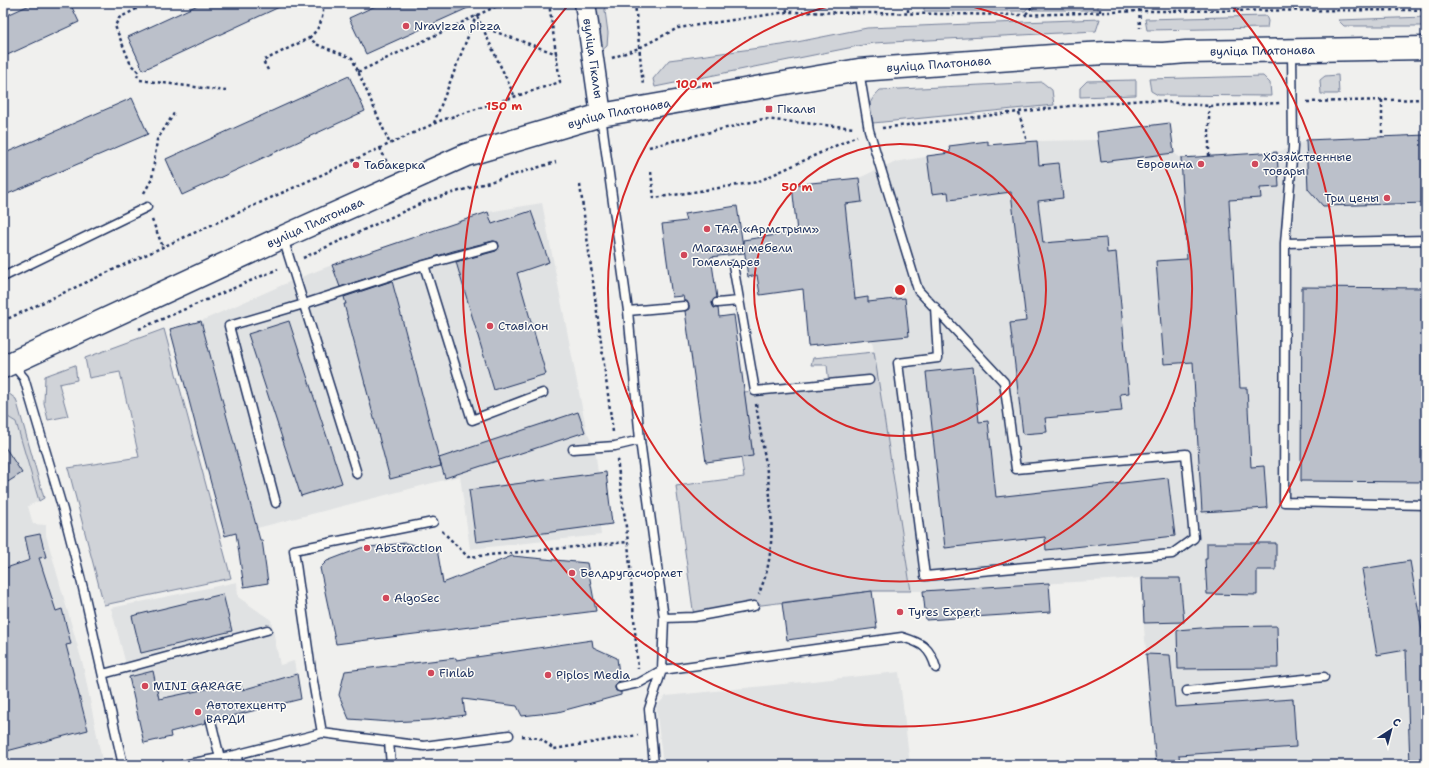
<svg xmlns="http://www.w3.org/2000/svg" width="1429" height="768" viewBox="0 0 1429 768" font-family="'Shantell Sans',sans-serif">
<rect width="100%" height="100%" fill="#f0f0ee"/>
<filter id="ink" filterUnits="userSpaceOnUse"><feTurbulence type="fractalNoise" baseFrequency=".025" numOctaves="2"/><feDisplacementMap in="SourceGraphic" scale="8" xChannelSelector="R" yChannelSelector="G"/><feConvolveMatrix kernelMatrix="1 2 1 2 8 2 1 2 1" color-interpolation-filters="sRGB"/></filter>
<g filter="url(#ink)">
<path fill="#e0e2e3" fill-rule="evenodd" d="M 1170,123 L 1174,153 L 1181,158 L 1277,152 L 1293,147 L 1306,140 L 1426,135 L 1426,765 L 1156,765 L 1142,605 L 1142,578 L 923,591 L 911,591 L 872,340 L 808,346 L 792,185 L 859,178 L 894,162 L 1006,144 L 1037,141 L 1098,140 L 1097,132 Z
M 542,203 L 587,433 L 595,448 L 598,473 L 606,472 L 612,524 L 600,526 L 601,535 L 470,549 L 460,476 L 257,528 L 213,362 L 181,370 L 176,351 L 207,343 L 201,321 L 296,279 L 332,265 L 488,212 Z
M 3,414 L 16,422 L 39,501 L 28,506 L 31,517 L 33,524 L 46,525 L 46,535 L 83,665 L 103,765 L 3,765 ZM 40,534 L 46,556 L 25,537 Z
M 237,582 L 238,597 L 271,620 L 280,665 L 294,661 L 301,699 L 184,728 L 169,726 L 171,737 L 144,743 L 127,668 L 111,608 Z
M 899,672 L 910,765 L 663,765 L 656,706 L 666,696 Z"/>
<path fill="#d0d3d8" stroke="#76819b" d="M 594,3 L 604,3 L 608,33 L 607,46 L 600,52 Z
M 924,3 L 1032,3 L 1025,11 L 924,11 Z
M 1038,3 L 1098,3 L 1098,10 L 1032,10 Z
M 1266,16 L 1268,21 L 1267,28 L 1147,30 L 1145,19 Z
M 1426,17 L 1426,26 L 1344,26 L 1338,20 Z
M 1100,19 L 1096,31 L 873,43 L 655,87 L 653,79 L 669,60 L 782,45 L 867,28 Z
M 1338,75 L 1339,94 L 1321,94 L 1320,80 L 1325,76 Z
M 1263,76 L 1270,83 L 1271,96 L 1158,95 L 1151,91 L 1149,79 Z
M 1136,80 L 1136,95 L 1080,97 L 1080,88 L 1087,81 Z
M 1042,82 L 1052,90 L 1054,105 L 873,123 C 869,106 867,103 880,90 Z
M 164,329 L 231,578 L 104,605 L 68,468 L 139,457 L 120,372 L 89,378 L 85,358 Z
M 874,352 L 911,591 L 872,591 L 754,606 L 694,617 L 676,486 L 744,477 L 741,457 L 753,455 L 744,392 L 829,384 L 827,365 L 811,365 L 813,358 Z
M 75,365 L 77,380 L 59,384 L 68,416 L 48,420 L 44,403 L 45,376 Z
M 8,393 L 16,399 L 44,498 L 39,501 L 16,422 L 3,414 L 3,394 Z"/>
<path fill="#bbc0ca" stroke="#1b2f5e" d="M 34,3 L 70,3 L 79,22 L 3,57 L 3,17 Z
M 202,3 L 288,3 L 143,70 L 128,37 Z
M 382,3 L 479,3 L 366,54 L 349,18 Z
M 349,76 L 365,111 L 182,195 L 166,159 Z
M 132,98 L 148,134 L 3,196 L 3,154 Z
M 1170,123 L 1174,153 L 1101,162 L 1097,132 Z
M 1426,135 L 1426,203 L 1323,206 L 1308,189 L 1306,140 Z
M 988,141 L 988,145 L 1037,141 L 1039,165 L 1059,163 L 1063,198 L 1038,201 L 1043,243 L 1106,238 L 1107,253 L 1116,252 L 1129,393 L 1120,394 L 1122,411 L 1045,418 L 1047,432 L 1023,434 L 1010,323 L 1026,321 L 1011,192 L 949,200 L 948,192 L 932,194 L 927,156 L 950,153 L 949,146 Z
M 1277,152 L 1279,187 L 1260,188 L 1261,198 L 1229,200 L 1240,388 L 1247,388 L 1251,467 L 1264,466 L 1267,508 L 1202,512 L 1193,362 L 1164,364 L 1156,261 L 1187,259 L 1181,158 Z
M 859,178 L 862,202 L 845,204 L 855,299 L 868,297 L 868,302 L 905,298 L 909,336 L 808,346 L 803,289 L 760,295 L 757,275 L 748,277 L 743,240 L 797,232 L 792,185 Z
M 737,206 L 744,253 L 711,257 L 717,298 L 714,299 L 712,303 L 714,308 L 718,308 L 719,317 L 734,315 L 753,456 L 706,462 L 685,311 L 689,309 L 689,305 L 687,301 L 684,301 L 683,296 L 672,297 L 662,224 L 686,221 L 684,214 Z
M 531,211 L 549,262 L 517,273 L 546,374 L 494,390 L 456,262 L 496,251 L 499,247 L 498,242 L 493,241 L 453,251 L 340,287 L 332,265 L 488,212 L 492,224 Z
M 392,281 L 441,466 L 390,479 L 344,304 L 346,304 L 344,297 Z
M 1302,287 L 1426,288 L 1426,482 L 1301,481 Z
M 201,321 L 260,540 L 262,540 L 268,583 L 244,587 L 236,533 L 225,536 L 170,329 Z
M 289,321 L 342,483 L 301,496 L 248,334 Z
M 973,367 L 979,422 L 988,421 L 996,497 L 1168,478 L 1175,536 L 1046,550 L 1045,537 L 945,548 L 926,372 Z
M 578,412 L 585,432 L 445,478 L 439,458 Z
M 3,444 L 22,473 L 3,485 Z
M 606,472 L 612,524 L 476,542 L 469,490 Z
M 40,534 L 46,557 L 39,558 L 56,611 L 62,609 L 71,644 L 66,645 L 88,730 L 3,752 L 3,569 L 30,560 L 25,537 Z
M 405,543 L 437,549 L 443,583 L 512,556 L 587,563 L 596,611 L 336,644 L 320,568 L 327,561 L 361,548 Z
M 1207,543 L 1276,543 L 1276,570 L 1257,570 L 1257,595 L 1207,594 L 1205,559 L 1207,559 Z
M 1410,561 L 1426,654 L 1426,765 L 1410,765 L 1406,650 L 1377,655 L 1362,569 Z
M 1142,578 L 1180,578 L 1184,622 L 1144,623 Z
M 1049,583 L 1051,612 L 926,620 L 923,591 Z
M 872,591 L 877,628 L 787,640 L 782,603 Z
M 223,594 L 232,631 L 141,653 L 132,616 Z
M 1277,626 L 1278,668 L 1178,669 L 1177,630 L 1213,627 Z
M 592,640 L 593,647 L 617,658 L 620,681 L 616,683 L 615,688 L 616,691 L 621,692 L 621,695 L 558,712 L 522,716 L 517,706 L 463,699 L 465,715 L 430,720 L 390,722 L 349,719 L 339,695 L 345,671 L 456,658 L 456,660 Z
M 1146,654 L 1170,655 L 1175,707 L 1293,699 L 1296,747 L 1179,755 L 1180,765 L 1156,765 Z
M 153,671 L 159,699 L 240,682 L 242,690 L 297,674 L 301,699 L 216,720 L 215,717 L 209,716 L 206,719 L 206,723 L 170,732 L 171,737 L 144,743 L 129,677 Z"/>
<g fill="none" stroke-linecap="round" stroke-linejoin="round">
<defs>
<path id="service" d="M 1292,51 L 1293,147 L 1285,243 L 1284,502 L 1426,505
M 859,71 L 869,130 L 918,290 L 1004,382 L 1016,469 L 1186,454 L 1194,538 L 1172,554 L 925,576 L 898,363 L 938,358 L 935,307
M 601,116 L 628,311 L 640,440 L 664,618 L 662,670 L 649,709 L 654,765
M 283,238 L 357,474
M 1285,243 L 1426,240
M 424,265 L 494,246
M 733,265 L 755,391 L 869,380
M 3,277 L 147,207
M 717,303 L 739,301
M 628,311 L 684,306
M 13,365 L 24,378 L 63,510 L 83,588 L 123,765
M 573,449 L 615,446 L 640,440
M 276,503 L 229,326 L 304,304 L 424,265 L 472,420 L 543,393
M 664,618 L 694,617 L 754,606
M 103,674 L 267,630
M 620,687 L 639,683 L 662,670 L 902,637 C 922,643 930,647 936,668
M 1187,691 L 1324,677
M 211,721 L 220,758
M 322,733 L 311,670 L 294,550 L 433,522
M 389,742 L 391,765
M 235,755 L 240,765
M 183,765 L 235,755 L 322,733 L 424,746 L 509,735"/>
<g id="tertiary">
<path id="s1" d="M 585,3 L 601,115"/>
</g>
<g id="secondary">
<path id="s2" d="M 3,367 L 283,237 L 466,155 L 601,115 L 859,70 L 1067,55 L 1108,53 L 1163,54 L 1186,52 L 1426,48"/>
</g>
</defs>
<use href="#service" stroke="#1b2f5e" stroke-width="11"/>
<use href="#tertiary" stroke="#1b2f5e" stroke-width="23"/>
<use href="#secondary" stroke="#1b2f5e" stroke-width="25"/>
<path stroke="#1b2f5e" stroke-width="2.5" stroke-dasharray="3 3" stroke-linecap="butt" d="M 635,3 L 643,86
M 786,3 L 787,12
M 908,3 L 908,13
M 1100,3 L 1100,12
M 1139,3 L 1140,28
M 1238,3 L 1238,11
M 1026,14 L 1035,3
M 477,16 L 515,97
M 482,27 L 557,54
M 309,38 C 322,26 322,20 324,3
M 612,58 L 639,48 L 678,28 L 787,12 L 1025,15 L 1140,11 L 1426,10
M 268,70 L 263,61 L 309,38 L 318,45 L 352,58 L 390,144
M 358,72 L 503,3
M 137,77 L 139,72 L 131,65 L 115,26 L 119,18 L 148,3
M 140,80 L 226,91
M 1382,100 L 1382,137
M 1307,102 L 1426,99
M 1019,113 L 1027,142
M 434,123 L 476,16
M 882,128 L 1070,106 L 1146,100 L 1209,106 L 1280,103
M 649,147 L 763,119 L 855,128
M 380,148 L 389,167
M 1209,156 L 1209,106
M 651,172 L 654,198 L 757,182 L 857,136
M 580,185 L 613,432
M 144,193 L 152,179 L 157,140 L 175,112
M 152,220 L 163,247
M 303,258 L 426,201 L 556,162
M 3,321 L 130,262 L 442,120 L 560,82 L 549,3
M 139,329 L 278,269
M 756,404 C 764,457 780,522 766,574 C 764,581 761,588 759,594
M 617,459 L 628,542 L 638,669
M 442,531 L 468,557 L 628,542
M 522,736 L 539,738 L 554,749 L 638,735"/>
<use href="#service" stroke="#fdfcf7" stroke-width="8"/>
<use href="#tertiary" stroke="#fdfcf7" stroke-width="20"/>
<use href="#secondary" stroke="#fdfcf7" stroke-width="22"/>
</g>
</g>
<g fill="none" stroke="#d62828" stroke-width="2">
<circle cx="900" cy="290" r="146"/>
<path d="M956 3A292 292 0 1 1 844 3"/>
<path d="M1230 3A437 437 0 1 1 570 3"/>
</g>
<g fill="#d1495b" stroke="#fdfcf7" stroke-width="1.5">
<circle cx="406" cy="26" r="4"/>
<rect x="765" y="105" width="8" height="8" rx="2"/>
<circle cx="1201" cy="164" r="4"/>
<circle cx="1255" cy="164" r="4"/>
<circle cx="356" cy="165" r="4"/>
<circle cx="1387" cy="198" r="4"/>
<circle cx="707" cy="229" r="4"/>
<circle cx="684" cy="255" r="4"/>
<circle cx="490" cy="326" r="4"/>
<circle cx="367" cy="548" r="4"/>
<circle cx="572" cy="573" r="4"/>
<circle cx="386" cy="598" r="4"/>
<circle cx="900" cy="612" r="4"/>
<circle cx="431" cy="673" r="4"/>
<circle cx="548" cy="675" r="4"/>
<circle cx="145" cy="686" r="4"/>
<circle cx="198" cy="712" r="4"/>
</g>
<g text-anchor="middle" stroke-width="3" stroke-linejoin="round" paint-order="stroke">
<g font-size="12" fill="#1b2f5e" stroke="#fdfcf7" text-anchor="start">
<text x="414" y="30">Nravizza pizza</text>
<text x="777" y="113">Гікалы</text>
<text x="1263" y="161">Хозяйственные<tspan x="1263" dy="14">товары</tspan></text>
<text x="1193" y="168" text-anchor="end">Евровина</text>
<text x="364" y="169">Табакерка</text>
<text x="1379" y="202" text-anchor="end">Три цены</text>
<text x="715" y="233">ТАА «Армстрым»</text>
<text x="692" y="252">Магазин мебели<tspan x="692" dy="14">Гомельдрев</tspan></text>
<text x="498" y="330">Ставілон</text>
<text x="375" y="552">Abstraction</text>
<text x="580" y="577">Белдругасчормет</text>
<text x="394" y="602">AlgoSec</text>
<text x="908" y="616">Tyres Expert</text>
<text x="439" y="677">Finlab</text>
<text x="556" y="679">Piplos Media</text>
<text x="153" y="690">MINI GARAGE</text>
<text x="206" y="709">Автотехцентр<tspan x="206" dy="14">ВАРДИ</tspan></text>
</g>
<g font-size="12" fill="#1b2f5e" stroke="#fdfcf7">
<text dy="4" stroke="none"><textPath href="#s2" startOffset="1316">вуліца Платонава</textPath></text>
<text dy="4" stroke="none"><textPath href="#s1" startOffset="56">вуліца Гікалы</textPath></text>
<text dy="4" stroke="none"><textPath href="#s2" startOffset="992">вуліца Платонава</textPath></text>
<text dy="4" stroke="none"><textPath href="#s2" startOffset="668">вуліца Платонава</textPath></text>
<text dy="4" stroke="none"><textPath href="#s2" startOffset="344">вуліца Платонава</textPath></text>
</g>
</g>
<circle cx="900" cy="290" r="6" fill="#d62828" stroke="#fdfcf7" stroke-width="2"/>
<g font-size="12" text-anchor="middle" font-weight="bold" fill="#d62828" stroke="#fdfcf7" stroke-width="3" stroke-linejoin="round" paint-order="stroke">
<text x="694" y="88">100 m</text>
<text x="504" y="110">150 m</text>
<text x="797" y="191">50 m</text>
</g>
<rect width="1429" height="768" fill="none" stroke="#fdfcf7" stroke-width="16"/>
<rect x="8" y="8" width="1413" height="752" fill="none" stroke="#1b2f5e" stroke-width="1.5" filter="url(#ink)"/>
<g transform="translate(1391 730) rotate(36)" stroke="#fdfcf7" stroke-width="3" paint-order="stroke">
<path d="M0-3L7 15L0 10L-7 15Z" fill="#1b2f5e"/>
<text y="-6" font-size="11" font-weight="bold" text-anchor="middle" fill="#1b2f5e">С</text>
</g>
</svg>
